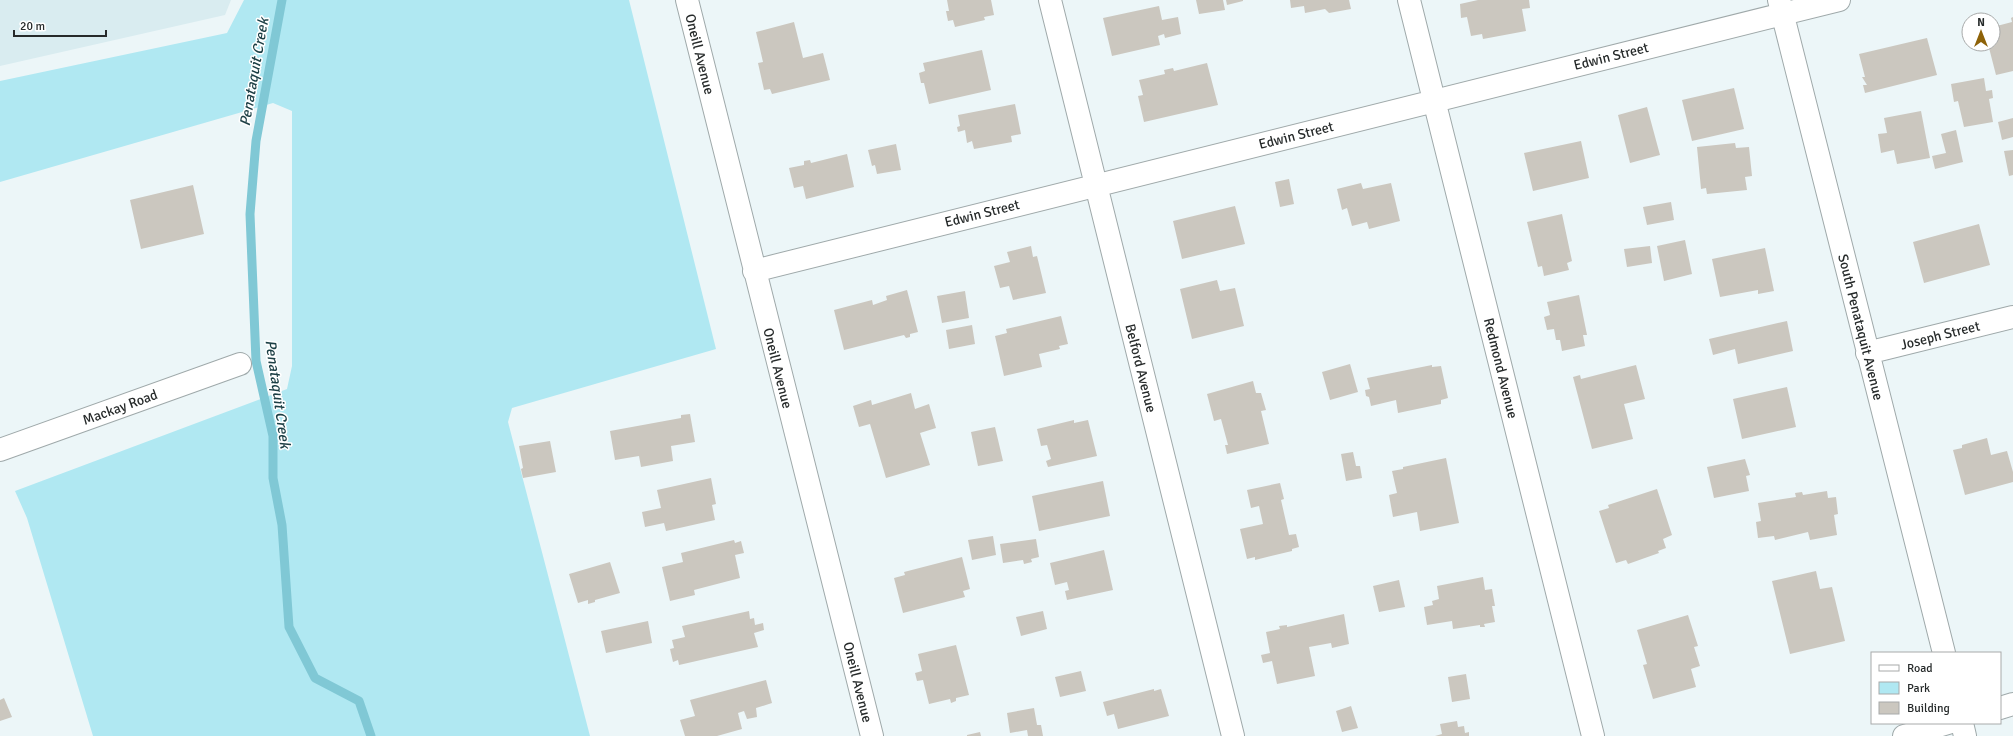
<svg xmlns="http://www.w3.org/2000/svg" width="2013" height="736" viewBox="0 0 2013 736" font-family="Signika,sans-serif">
<rect width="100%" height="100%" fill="#ecf6f8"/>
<path fill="#d9ecf0" d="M 0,0 L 231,0 L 225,15 L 0,66 Z"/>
<path fill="#b0e8f2" d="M 244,0 L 629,0 L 716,349 L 512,408 L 508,422 L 590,736 L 93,736 L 27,518 L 15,491 L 287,389 L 292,366 L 292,111 L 273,103 L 0,182 L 0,81 L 227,33 Z"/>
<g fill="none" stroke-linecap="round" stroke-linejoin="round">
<path stroke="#80c8d5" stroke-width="9" d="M 282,0 L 256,141 L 250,214 L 256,361 L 273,436 L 273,478 L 282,525 L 289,627 L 315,678 L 359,701 L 371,736"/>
</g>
<path fill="#cbc7bf" d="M 947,0 L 991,0 L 994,15 L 984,17 L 985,20 L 955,27 L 953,20 L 948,21 L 946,11 L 949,11 Z
M 1196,0 L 1223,0 L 1225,10 L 1199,14 Z
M 1226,0 L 1243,0 L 1243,1 L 1227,5 Z
M 1290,0 L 1349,0 L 1351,9 L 1329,13 L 1325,9 L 1305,13 L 1304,6 L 1291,8 Z
M 1478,0 L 1529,0 L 1530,8 L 1522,9 L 1526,31 L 1483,39 L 1482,34 L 1471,36 L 1467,17 L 1461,18 L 1460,4 Z
M 1159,6 L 1162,20 L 1178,17 L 1181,34 L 1165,38 L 1164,34 L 1158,36 L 1160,45 L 1112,56 L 1103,18 Z
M 2013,17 L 2013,71 L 1996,75 L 1988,44 L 1993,44 L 1993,27 L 2012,22 L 2011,18 Z
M 794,22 L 803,58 L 823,53 L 830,80 L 772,94 L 770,89 L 764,90 L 758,63 L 763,62 L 756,32 Z
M 1927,38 L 1937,75 L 1865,93 L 1863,85 L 1867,85 L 1862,77 L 1865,77 L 1859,54 Z
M 982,50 L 991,90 L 929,104 L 924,83 L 921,83 L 919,73 L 925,71 L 923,63 Z
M 1207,63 L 1218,105 L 1144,122 L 1138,96 L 1143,95 L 1139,80 L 1165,74 L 1164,70 L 1173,68 L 1174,71 Z
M 1984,78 L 1986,91 L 1992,90 L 1993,98 L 1989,99 L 1993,122 L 1964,127 L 1958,101 L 1954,102 L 1951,84 Z
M 1734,88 L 1744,129 L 1692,141 L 1682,100 Z
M 1015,104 L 1021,134 L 1011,136 L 1012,142 L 974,149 L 972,141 L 967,143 L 965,130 L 958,132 L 957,127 L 960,126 L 958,115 Z
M 1647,107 L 1660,155 L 1630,163 L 1618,115 Z
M 1921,111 L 1930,158 L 1897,164 L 1894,150 L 1881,153 L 1878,134 L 1887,133 L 1884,118 Z
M 2013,118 L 2013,137 L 2002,140 L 1998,122 Z
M 1956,130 L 1963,162 L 1935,169 L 1932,156 L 1946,153 L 1941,134 Z
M 1581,141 L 1589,178 L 1533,191 L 1524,153 Z
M 1735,143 L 1736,148 L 1749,147 L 1752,176 L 1745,177 L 1747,190 L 1707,194 L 1706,188 L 1701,189 L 1697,147 Z
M 896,144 L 901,170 L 877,174 L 875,165 L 872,166 L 868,150 Z
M 2013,150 L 2013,175 L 2009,176 L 2004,151 Z
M 847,154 L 854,187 L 806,199 L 803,186 L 794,188 L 789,168 L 804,165 L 804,161 L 810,160 L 811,163 Z
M 1289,179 L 1294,204 L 1280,207 L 1275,182 Z
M 1361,183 L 1363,189 L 1391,183 L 1400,221 L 1369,229 L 1367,222 L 1352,226 L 1347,208 L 1342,210 L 1337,189 Z
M 193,185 L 204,234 L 141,249 L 130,200 Z
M 1671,202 L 1674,220 L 1647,225 L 1643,207 Z
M 1235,206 L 1245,244 L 1182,259 L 1173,221 Z
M 1562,214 L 1572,261 L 1567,263 L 1569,270 L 1544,276 L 1542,266 L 1538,267 L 1527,222 Z
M 1979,224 L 1990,265 L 1924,283 L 1913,242 Z
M 1685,240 L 1692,274 L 1664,281 L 1657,246 Z
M 1031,246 L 1033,257 L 1037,256 L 1046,293 L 1013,300 L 1009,286 L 1000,288 L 994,266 L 1010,262 L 1007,252 Z
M 1650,246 L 1652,263 L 1627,267 L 1624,249 Z
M 1765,248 L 1774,291 L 1758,294 L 1758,290 L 1720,297 L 1712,259 Z
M 1217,280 L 1220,291 L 1235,288 L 1244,326 L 1192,339 L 1180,289 Z
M 907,290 L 918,332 L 910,334 L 910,337 L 906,338 L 904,335 L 844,350 L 834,310 L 872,300 L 873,305 L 887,300 L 886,296 Z
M 965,291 L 969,318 L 942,323 L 937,296 Z
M 1579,295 L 1587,335 L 1583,335 L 1585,346 L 1562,351 L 1560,340 L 1556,340 L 1554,329 L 1547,330 L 1544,317 L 1550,315 L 1547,302 Z
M 1061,316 L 1068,344 L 1059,346 L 1060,349 L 1039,354 L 1042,367 L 1004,376 L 995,336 L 1007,333 L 1006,329 Z
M 1787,321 L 1793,351 L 1738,364 L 1735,349 L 1713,355 L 1709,339 Z
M 972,325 L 975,344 L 949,349 L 946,330 Z
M 1350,364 L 1358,392 L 1330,400 L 1322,372 Z
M 1432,365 L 1432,367 L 1441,366 L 1448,398 L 1441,400 L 1441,404 L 1398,413 L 1396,400 L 1371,406 L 1369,397 L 1366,396 L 1365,390 L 1370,389 L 1367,378 Z
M 1636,365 L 1645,399 L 1624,404 L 1633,439 L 1592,449 L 1573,377 L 1580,375 L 1581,379 Z
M 1253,381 L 1256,393 L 1261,393 L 1266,410 L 1261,411 L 1269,444 L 1227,454 L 1225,445 L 1228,445 L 1221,419 L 1214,421 L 1207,394 Z
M 1787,387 L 1796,427 L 1742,439 L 1733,399 Z
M 911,393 L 915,409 L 929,404 L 936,428 L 920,433 L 930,465 L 886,478 L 870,424 L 859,427 L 853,406 L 871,400 L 872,405 Z
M 690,414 L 695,442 L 671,446 L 673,461 L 641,467 L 639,456 L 615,460 L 610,431 L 681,418 L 681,415 Z
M 1074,420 L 1074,423 L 1088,420 L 1097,456 L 1048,467 L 1046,461 L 1051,459 L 1047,445 L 1041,446 L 1037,429 Z
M 995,427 L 1003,461 L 978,466 L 971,432 Z
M 1987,438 L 1991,455 L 2007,451 L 2013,472 L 2013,482 L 1965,495 L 1953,450 L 1962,448 L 1962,445 Z
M 550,441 L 556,472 L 523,478 L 521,469 L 523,468 L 519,446 Z
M 1353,452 L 1356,466 L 1360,466 L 1362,478 L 1346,481 L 1341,454 Z
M 1446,458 L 1459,523 L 1420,531 L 1417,512 L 1393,517 L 1389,495 L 1397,493 L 1392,471 L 1403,469 L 1403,467 Z
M 1745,459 L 1750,475 L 1746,476 L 1749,491 L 1714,498 L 1707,467 Z
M 711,478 L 716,504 L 712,505 L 715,520 L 666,531 L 664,523 L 645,527 L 642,512 L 661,508 L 657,490 Z
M 1103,481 L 1110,516 L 1039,531 L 1032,496 Z
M 1280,483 L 1284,499 L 1281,500 L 1289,535 L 1296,534 L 1299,547 L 1292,549 L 1292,551 L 1255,560 L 1255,557 L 1247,559 L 1240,529 L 1263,524 L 1259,506 L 1251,508 L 1247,490 Z
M 1657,489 L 1672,535 L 1663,539 L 1666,548 L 1658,551 L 1659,553 L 1628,564 L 1626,560 L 1616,563 L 1599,511 L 1609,508 L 1608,505 Z
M 1827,491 L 1828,498 L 1836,497 L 1838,514 L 1834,515 L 1837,535 L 1810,540 L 1808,532 L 1775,540 L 1774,536 L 1758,538 L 1756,522 L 1761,521 L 1758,503 L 1796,497 L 1795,493 L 1802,492 L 1803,495 Z
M 993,536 L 996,555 L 972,560 L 968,540 Z
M 1036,539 L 1039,557 L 1031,559 L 1032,562 L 1024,564 L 1023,560 L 1003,563 L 1000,544 Z
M 734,540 L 735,543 L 741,541 L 744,553 L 735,555 L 740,578 L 694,590 L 695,595 L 670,601 L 662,567 L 683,562 L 681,553 Z
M 1104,550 L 1113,590 L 1067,600 L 1065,591 L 1069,590 L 1067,582 L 1055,585 L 1050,563 Z
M 962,557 L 970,589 L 963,591 L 965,597 L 903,613 L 894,578 L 905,575 L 904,572 Z
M 610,562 L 620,593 L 595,600 L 595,602 L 588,604 L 588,600 L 578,603 L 569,574 Z
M 1816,571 L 1820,589 L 1832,587 L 1845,641 L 1790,654 L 1772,581 Z
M 1483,577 L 1485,590 L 1492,589 L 1495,606 L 1492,606 L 1495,622 L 1484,624 L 1485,627 L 1480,627 L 1480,625 L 1453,629 L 1452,621 L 1427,625 L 1424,607 L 1433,605 L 1432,601 L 1439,599 L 1437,586 Z
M 1399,580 L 1405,607 L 1379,612 L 1373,586 Z
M 749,611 L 750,619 L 754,618 L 755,625 L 763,623 L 764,630 L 754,633 L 758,647 L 679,665 L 678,660 L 673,662 L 670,649 L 674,648 L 672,640 L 685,637 L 682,626 Z
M 1043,611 L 1047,629 L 1021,636 L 1016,617 Z
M 1344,614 L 1349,644 L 1332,648 L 1331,643 L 1309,647 L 1315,676 L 1277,684 L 1272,661 L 1263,663 L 1261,655 L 1270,653 L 1266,632 L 1280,629 L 1279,626 L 1287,625 L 1287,627 Z
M 1688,615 L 1698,646 L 1694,647 L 1700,666 L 1691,669 L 1696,687 L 1653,699 L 1643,665 L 1647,664 L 1637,630 Z
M 648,621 L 652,643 L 606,653 L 601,631 Z
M 956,645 L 969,695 L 956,698 L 956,701 L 951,703 L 950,699 L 929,704 L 923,680 L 917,681 L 915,673 L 922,671 L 918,654 Z
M 1081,671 L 1086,691 L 1060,697 L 1055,677 Z
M 1466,674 L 1470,699 L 1452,702 L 1448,677 Z
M 766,680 L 772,703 L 756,708 L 757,717 L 747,719 L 744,711 L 738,713 L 742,729 L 717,736 L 685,736 L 680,720 L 695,716 L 690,700 Z
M 1154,689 L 1154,691 L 1161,689 L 1169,716 L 1118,729 L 1114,714 L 1107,716 L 1103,702 Z
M 4,698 L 12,717 L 0,721 L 0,700 Z
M 1351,706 L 1358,728 L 1342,732 L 1336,711 Z
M 1034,708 L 1037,725 L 1041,725 L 1043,736 L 1028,736 L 1027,730 L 1010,733 L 1007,713 Z
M 1457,721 L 1458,727 L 1464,726 L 1465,733 L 1469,732 L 1469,736 L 1435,736 L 1442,734 L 1440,724 Z
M 980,732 L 981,736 L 967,736 L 967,735 Z"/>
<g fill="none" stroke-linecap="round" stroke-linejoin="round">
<defs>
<path id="minor" d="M 687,0 L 872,736
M 1050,0 L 1233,736
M 1409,0 L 1593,736
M 1779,0 L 1944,653
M 754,271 L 1839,0
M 1867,353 L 2013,317
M 0,450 L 240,364
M 2000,708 L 2013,704
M 1962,723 L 1965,736
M 1904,736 L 1948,723"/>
</defs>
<use href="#minor" stroke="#9fa9aa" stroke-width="24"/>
<use href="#minor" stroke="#fff" stroke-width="22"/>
</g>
<g text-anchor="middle" stroke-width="3" stroke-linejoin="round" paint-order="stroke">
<g font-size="14" fill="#262a2a" stroke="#fff">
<text transform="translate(700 54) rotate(76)" y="5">Oneill Avenue</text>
<text transform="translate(1611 56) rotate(-14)" y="5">Edwin Street</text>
<text transform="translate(1296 135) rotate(-14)" y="5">Edwin Street</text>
<text transform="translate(982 213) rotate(-14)" y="5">Edwin Street</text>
<text transform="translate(1861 327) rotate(76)" y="5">South Penataquit Avenue</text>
<text transform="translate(1940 335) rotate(-14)" y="5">Joseph Street</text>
<text transform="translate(778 368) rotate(76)" y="5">Oneill Avenue</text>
<text transform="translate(1141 368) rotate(76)" y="5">Belford Avenue</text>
<text transform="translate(1501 368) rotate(76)" y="5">Redmond Avenue</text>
<text transform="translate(120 407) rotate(-20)" y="5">Mackay Road</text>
<text transform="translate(858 682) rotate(76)" y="5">Oneill Avenue</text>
</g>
<g font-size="15" font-style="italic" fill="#1c3f45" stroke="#fff">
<text transform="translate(254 72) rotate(-80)" y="5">Penataquit Creek</text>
<text transform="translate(278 394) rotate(82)" y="5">Penataquit Creek</text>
</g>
</g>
<rect x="1871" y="652" width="130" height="72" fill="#ffffff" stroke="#a8aaaa"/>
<rect x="1879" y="665" width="20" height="6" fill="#ffffff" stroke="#a8aaaa"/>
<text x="1907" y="672" font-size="12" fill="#262a2a">Road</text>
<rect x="1879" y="682" width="20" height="12" fill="#b0e8f2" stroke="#a8aaaa"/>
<text x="1907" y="692" font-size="12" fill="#262a2a">Park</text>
<rect x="1879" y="702" width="20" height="12" fill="#cbc7bf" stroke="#a8aaaa"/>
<text x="1907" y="712" font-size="12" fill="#262a2a">Building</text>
<g transform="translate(1981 32)"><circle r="19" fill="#ffffff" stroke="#a8aaaa"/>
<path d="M0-3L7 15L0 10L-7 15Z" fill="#8e6208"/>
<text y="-6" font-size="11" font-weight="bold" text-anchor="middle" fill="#262a2a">N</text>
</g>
<path d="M14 30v6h92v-6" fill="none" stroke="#262a2a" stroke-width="2"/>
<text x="20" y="30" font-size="12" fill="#262a2a" stroke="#ffffff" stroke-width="3" paint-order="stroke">20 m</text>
</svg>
